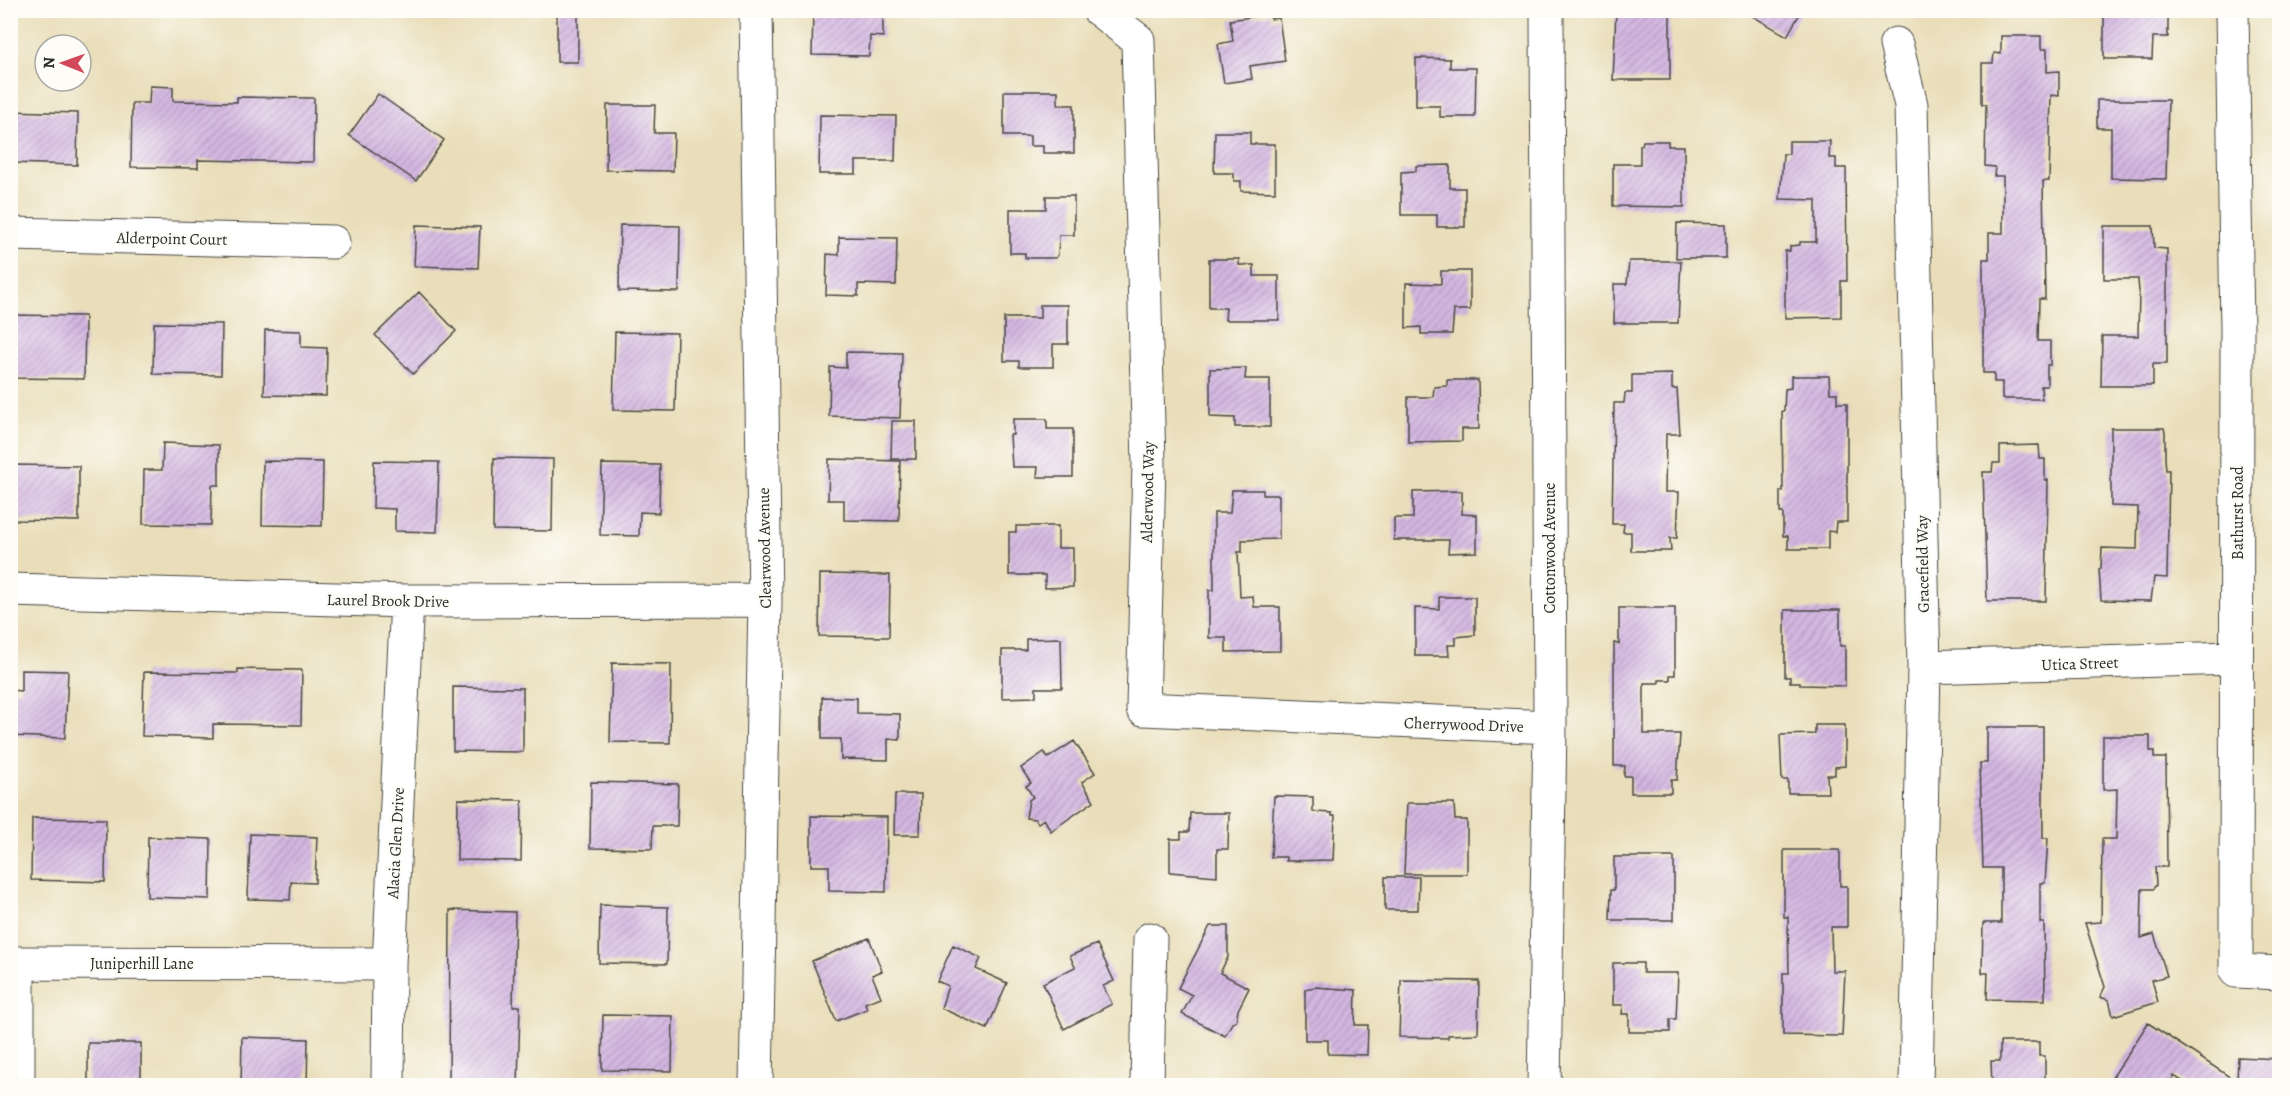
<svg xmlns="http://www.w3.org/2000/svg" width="2290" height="1096" viewBox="0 0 2290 1096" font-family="Alegreya,serif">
<defs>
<pattern id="building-hatch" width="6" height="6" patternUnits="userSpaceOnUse" patternTransform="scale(1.5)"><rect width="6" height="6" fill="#d4b7e2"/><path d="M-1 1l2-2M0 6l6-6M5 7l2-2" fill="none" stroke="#ac95b7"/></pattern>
</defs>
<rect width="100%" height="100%" fill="#fdfcf7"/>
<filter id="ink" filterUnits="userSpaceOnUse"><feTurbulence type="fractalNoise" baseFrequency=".0167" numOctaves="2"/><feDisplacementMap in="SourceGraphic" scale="12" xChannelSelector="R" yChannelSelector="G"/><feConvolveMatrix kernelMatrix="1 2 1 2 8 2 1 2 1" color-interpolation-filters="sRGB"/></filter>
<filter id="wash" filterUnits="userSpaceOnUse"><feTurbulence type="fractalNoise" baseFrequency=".008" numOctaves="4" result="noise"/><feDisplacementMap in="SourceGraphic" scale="24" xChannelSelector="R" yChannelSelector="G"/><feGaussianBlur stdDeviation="1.35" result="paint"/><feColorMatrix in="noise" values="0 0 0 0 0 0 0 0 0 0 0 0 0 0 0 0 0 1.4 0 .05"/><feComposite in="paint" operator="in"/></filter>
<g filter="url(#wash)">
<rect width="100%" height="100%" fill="#e9deb9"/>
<g id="blocks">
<path fill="url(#building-hatch)" d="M 557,10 L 578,10 L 578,62 L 557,62 Z
M 813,10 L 883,10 L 883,37 L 870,36 L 869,56 L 812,55 Z
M 1616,10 L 1670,10 L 1670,80 L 1613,80 Z
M 1742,10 L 1802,10 L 1787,36 Z
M 2104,10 L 2168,10 L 2168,37 L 2153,37 L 2152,59 L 2104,59 Z
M 1271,14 L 1271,19 L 1279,18 L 1285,61 L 1250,66 L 1252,79 L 1224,83 L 1218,44 L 1233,41 L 1230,20 Z
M 2001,36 L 2041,36 L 2041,49 L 2047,49 L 2047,72 L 2059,71 L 2059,96 L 2051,95 L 2049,181 L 2043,181 L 2045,299 L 2039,299 L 2038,341 L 2050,341 L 2050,365 L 2047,365 L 2047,386 L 2041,386 L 2042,399 L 2002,399 L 2002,382 L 1994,382 L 1994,373 L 1983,373 L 1983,259 L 1989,259 L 1989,233 L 2003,233 L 2003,176 L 1994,176 L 1995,167 L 1985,166 L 1986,104 L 1982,104 L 1982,63 L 1993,63 L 1994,53 L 2001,54 Z
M 1416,58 L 1450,59 L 1450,68 L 1476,68 L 1475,117 L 1440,117 L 1440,106 L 1416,106 Z
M 150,86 L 173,87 L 173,101 L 237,102 L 237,97 L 314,98 L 313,162 L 198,160 L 198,168 L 131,167 L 132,103 L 149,103 Z
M 1004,91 L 1058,91 L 1058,105 L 1074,105 L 1074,153 L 1043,153 L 1043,146 L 1030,146 L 1030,136 L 1004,136 Z
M 378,94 L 444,140 L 416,181 L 349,135 Z
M 2097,100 L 2168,100 L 2166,179 L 2111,178 L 2111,128 L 2097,128 Z
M 607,105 L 655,105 L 654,133 L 674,133 L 673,171 L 606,170 Z
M 10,111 L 78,113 L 77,165 L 10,163 Z
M 820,115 L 896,116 L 895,161 L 856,161 L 856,174 L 819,174 Z
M 1215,132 L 1250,132 L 1250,144 L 1275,144 L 1275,192 L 1241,191 L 1241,181 L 1234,181 L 1234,173 L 1214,173 Z
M 1643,141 L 1668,141 L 1668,146 L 1684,146 L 1684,207 L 1613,206 L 1613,164 L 1640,164 L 1640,145 L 1642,145 Z
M 1789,141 L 1830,141 L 1829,158 L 1836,158 L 1836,168 L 1846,168 L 1847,281 L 1841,281 L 1841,317 L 1785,318 L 1785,251 L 1790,251 L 1790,246 L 1800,245 L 1800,242 L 1816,242 L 1816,200 L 1780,199 L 1783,154 L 1789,154 Z
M 1450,165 L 1450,188 L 1465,188 L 1465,227 L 1437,227 L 1437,215 L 1401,215 L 1401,172 L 1416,171 L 1416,166 Z
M 1046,196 L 1074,196 L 1074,235 L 1059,235 L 1058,255 L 1056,258 L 1025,258 L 1025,253 L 1010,253 L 1010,209 L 1046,209 Z
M 1677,223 L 1726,224 L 1726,258 L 1676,258 Z
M 416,225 L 480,227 L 478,268 L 414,266 Z
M 620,225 L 680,226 L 679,292 L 619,291 Z
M 2104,226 L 2153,226 L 2154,248 L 2167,249 L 2167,364 L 2153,364 L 2153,386 L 2101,386 L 2102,336 L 2138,336 L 2139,292 L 2138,279 L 2104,279 Z
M 839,237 L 897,238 L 896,285 L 858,284 L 858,296 L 826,295 L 827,254 L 839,255 Z
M 1209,259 L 1239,259 L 1239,265 L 1254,265 L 1254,276 L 1279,276 L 1279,320 L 1225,320 L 1226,308 L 1209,308 Z
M 1629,261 L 1681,261 L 1678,323 L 1614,323 L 1614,284 L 1627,284 Z
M 1441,271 L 1470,271 L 1470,310 L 1454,310 L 1452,334 L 1421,334 L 1421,327 L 1406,328 L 1406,283 L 1441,284 Z
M 419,292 L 456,331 L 413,374 L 375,335 Z
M 1040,305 L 1068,305 L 1068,344 L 1053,344 L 1053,367 L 1019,367 L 1019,361 L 1004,361 L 1004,318 L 1040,318 Z
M 10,315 L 85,316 L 84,379 L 10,378 Z
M 154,323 L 222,324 L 221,375 L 153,374 Z
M 265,330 L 301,331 L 301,347 L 327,348 L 326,396 L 264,395 Z
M 615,332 L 677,333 L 675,411 L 613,410 Z
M 846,352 L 902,353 L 900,418 L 829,416 L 830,367 L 846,368 Z
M 1246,368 L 1245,379 L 1270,379 L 1270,427 L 1235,427 L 1235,418 L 1210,417 L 1210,369 Z
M 1672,374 L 1672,389 L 1677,389 L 1680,434 L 1666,434 L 1665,492 L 1679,492 L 1677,538 L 1670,538 L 1671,551 L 1631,551 L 1631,532 L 1623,532 L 1624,524 L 1612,524 L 1614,403 L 1624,403 L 1625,393 L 1632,393 L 1632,375 Z
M 1791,376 L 1829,376 L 1830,393 L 1837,393 L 1837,403 L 1847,403 L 1847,522 L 1836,522 L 1835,532 L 1828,531 L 1828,549 L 1788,549 L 1788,536 L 1783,536 L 1783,513 L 1780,513 L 1780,491 L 1783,491 L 1782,411 L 1784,411 L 1785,389 L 1791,388 Z
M 1447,380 L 1478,380 L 1479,429 L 1462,429 L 1462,441 L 1408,442 L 1408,397 L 1433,397 L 1434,387 L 1447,386 Z
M 1013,419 L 1047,419 L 1047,429 L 1073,429 L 1073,477 L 1037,477 L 1038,467 L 1012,467 L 1010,435 L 1013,435 Z
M 892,421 L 916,421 L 916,459 L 891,459 Z
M 2111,428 L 2164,428 L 2165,432 L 2165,458 L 2166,470 L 2169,470 L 2167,578 L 2154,577 L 2151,601 L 2101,600 L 2099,569 L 2101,569 L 2102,548 L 2137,549 L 2138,507 L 2111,506 Z
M 163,443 L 219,445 L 219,485 L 212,485 L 211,525 L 143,524 L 144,470 L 162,470 Z
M 2039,445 L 2040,459 L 2045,459 L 2045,480 L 2048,480 L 2046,601 L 1987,601 L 1983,472 L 1992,472 L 1993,463 L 2000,463 L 2000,446 Z
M 494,458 L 553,459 L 552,531 L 493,530 Z
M 829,459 L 900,461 L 899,521 L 844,520 L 844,500 L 828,500 Z
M 263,461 L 323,462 L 322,526 L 262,525 Z
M 374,461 L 439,462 L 437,532 L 395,531 L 395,509 L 373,508 Z
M 602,464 L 660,465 L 659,513 L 640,512 L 639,536 L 600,535 Z
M 14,465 L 79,466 L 79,521 L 13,520 Z
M 1232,490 L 1263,490 L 1263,495 L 1279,495 L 1279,539 L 1242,540 L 1242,552 L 1238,552 L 1240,597 L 1253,596 L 1254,607 L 1280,607 L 1280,651 L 1226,652 L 1226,638 L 1209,638 L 1209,590 L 1214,590 L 1214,513 L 1230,513 Z
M 1462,491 L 1462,514 L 1477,515 L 1477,552 L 1448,553 L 1449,540 L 1394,540 L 1394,518 L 1413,518 L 1413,492 Z
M 1016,526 L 1058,526 L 1058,548 L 1073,548 L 1073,587 L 1045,588 L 1045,575 L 1009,575 L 1009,532 L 1016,532 Z
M 820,574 L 890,575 L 889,637 L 819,636 Z
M 1439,597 L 1475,597 L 1475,635 L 1456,637 L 1456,645 L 1448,645 L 1449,656 L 1415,656 L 1415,608 L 1439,609 Z
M 1619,608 L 1675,608 L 1675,675 L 1670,675 L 1670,680 L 1659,680 L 1659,683 L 1644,683 L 1644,734 L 1680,734 L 1677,780 L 1671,780 L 1671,793 L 1631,793 L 1631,776 L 1624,776 L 1625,766 L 1614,766 L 1614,643 L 1619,644 Z
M 1785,610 L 1840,610 L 1840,646 L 1845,646 L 1845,686 L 1800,685 L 1800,682 L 1790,682 L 1790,677 L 1785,677 Z
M 1061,638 L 1062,688 L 1036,688 L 1036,697 L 1002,698 L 1002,650 L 1026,650 L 1026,639 Z
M 612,663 L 671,664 L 670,743 L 610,742 Z
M 238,669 L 302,670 L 301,725 L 213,724 L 213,738 L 142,736 L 144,672 L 238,673 Z
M 21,670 L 68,671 L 65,738 L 10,736 L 10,690 L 21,691 Z
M 453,687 L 523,688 L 523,752 L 453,751 Z
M 822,697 L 857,698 L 857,713 L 900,714 L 900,740 L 888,739 L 888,760 L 841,759 L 841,739 L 822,739 Z
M 1815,725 L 1845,725 L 1845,766 L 1835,767 L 1835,775 L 1827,775 L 1828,793 L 1788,793 L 1788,780 L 1782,780 L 1780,735 L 1815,734 Z
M 1987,727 L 2043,727 L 2043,838 L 2048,838 L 2045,883 L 2040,883 L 2040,923 L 2044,923 L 2045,1000 L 1987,999 L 1988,973 L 1982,973 L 1983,923 L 2001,923 L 2001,868 L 1983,868 L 1980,763 L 1987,763 Z
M 2103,736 L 2150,736 L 2150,751 L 2154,751 L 2154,758 L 2166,758 L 2167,867 L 2155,867 L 2156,885 L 2153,889 L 2142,889 L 2141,938 L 2154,934 L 2167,976 L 2152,980 L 2158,1002 L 2113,1016 L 2109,1000 L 2100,997 L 2105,987 L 2085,923 L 2101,922 L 2102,839 L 2116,839 L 2117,789 L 2103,790 Z
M 1074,741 L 1095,773 L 1082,782 L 1094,801 L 1051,831 L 1044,819 L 1038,823 L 1035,819 L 1026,818 L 1029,800 L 1033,797 L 1026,786 L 1031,783 L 1021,768 L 1044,752 L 1048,758 Z
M 591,782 L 678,784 L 677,826 L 653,826 L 652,849 L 590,848 Z
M 895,794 L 921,794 L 920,835 L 894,835 Z
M 1274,796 L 1313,797 L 1313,812 L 1332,813 L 1332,816 L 1335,816 L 1333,860 L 1286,861 L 1286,857 L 1271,857 Z
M 458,799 L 522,800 L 521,861 L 457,860 Z
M 1407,803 L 1454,803 L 1455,820 L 1467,820 L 1467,874 L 1404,874 Z
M 1190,813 L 1229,813 L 1228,849 L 1217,849 L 1217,876 L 1170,872 L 1170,839 L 1181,839 L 1181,832 L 1189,832 Z
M 811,816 L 887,817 L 886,892 L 829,891 L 829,866 L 811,866 Z
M 32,818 L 106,819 L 105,882 L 31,880 Z
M 250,834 L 317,837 L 315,883 L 291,882 L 290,900 L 248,899 Z
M 148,837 L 211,839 L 210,899 L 147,897 Z
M 1784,850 L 1839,850 L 1840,854 L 1840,886 L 1847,886 L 1847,927 L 1831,927 L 1832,971 L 1845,971 L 1842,1036 L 1783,1035 L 1783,973 L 1789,973 L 1788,917 L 1784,917 Z
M 1614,857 L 1674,857 L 1674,920 L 1610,920 L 1611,890 L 1614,890 Z
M 1385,877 L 1419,877 L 1418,910 L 1385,910 Z
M 600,905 L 668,907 L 667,964 L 599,963 Z
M 450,910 L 515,912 L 513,1006 L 520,1006 L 518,1086 L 449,1086 Z
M 1210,926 L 1228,926 L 1228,957 L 1220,973 L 1249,988 L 1238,1010 L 1236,1021 L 1232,1023 L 1225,1036 L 1182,1014 L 1192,995 L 1178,988 Z
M 869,938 L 882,971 L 872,975 L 881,997 L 865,1003 L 867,1009 L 836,1021 L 812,961 Z
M 1097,944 L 1114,981 L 1103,986 L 1112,1004 L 1064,1029 L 1043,983 L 1075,967 L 1070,956 Z
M 953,945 L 981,958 L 976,969 L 1007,983 L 987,1029 L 941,1008 L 948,986 L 937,981 Z
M 1613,963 L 1643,963 L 1643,973 L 1678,973 L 1676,1019 L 1670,1019 L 1670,1032 L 1629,1032 L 1629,1014 L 1622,1014 L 1623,1005 L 1613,1005 Z
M 1401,980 L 1479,981 L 1478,1034 L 1448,1035 L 1448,1038 L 1399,1037 Z
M 1315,987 L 1356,990 L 1355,1025 L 1368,1025 L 1367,1055 L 1328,1054 L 1328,1040 L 1305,1040 L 1305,989 Z
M 603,1015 L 673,1016 L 672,1071 L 602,1070 Z
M 2148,1023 L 2237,1082 L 2238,1057 L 2280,1059 L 2280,1086 L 2190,1086 L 2174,1076 L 2168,1086 L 2123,1086 L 2112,1078 Z
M 242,1037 L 308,1039 L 307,1086 L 241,1086 Z
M 2000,1042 L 2039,1042 L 2039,1056 L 2045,1056 L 2045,1086 L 1992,1086 L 1991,1061 L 2000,1061 Z
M 88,1043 L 141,1043 L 141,1086 L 88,1086 Z"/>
</g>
</g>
<g filter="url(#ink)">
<use href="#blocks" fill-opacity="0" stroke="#484640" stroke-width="1.5"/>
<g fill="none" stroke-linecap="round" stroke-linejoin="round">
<defs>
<path id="minor" d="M 756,10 L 765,600 L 756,1086
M 1099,10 L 1138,40 L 1149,463 L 1143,709 L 1550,727
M 2232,10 L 2237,329 L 2236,971 L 2280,973
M 1896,44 L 1911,105 L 1924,667 L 1916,1086
M 10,234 L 333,242
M 10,590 L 407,601 L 765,600
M 1924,667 L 2235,658
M 18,1086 L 18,963 L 389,964
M 388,1086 L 389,964 L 407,601
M 1147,1086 L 1150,939
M 1544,1086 L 1550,727 L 1547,10"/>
</defs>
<use href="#minor" stroke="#484640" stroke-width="35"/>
<use href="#minor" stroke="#fff" stroke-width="33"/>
</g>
</g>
<g text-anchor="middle" stroke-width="5" stroke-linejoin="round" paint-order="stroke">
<g font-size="16" fill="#2b2b2b" stroke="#fdfcf7">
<text transform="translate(172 238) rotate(1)" y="6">Alderpoint Court</text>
<text transform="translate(1147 492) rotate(-89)" y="6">Alderwood Way</text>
<text transform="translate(2237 513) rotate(-90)" y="6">Bathurst Road</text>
<text transform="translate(764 548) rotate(-91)" y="6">Clearwood Avenue</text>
<text transform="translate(1549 548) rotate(-90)" y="6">Cottonwood Avenue</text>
<text transform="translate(1922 564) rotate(-91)" y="6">Gracefield Way</text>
<text transform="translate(388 600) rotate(1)" y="6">Laurel Brook Drive</text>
<text transform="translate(2080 663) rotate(-2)" y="6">Utica Street</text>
<text transform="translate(1464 724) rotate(2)" y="6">Cherrywood Drive</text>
<text transform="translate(395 843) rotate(-87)" y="6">Alacia Glen Drive</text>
<text x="142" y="969">Juniperhill Lane</text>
</g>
</g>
<rect width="2290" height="1096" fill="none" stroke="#fdfcf7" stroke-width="36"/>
<g transform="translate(63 63) rotate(271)"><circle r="28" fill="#fdfcf7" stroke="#a9a8a5" stroke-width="1.5"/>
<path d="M0-4.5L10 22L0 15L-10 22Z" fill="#d1495b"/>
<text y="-9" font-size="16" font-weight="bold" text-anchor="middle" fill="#2b2b2b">N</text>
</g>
</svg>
